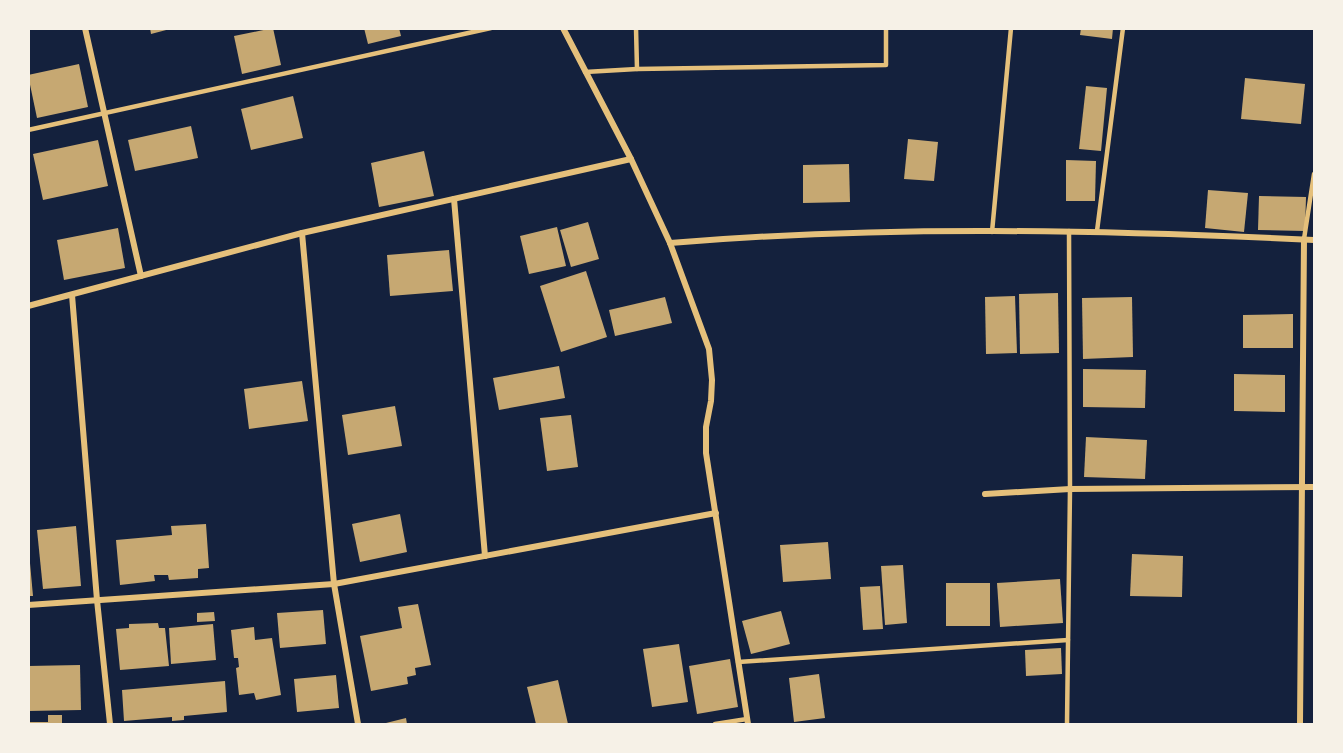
<svg xmlns="http://www.w3.org/2000/svg" width="1343" height="753" font-family="'Work Sans',sans-serif">
<rect width="100%" height="100%" fill="#14213d"/>
<!-- building -->
<g fill="#c6a872">
<polygon points="150,28 170,28 170,29 151,34"/>
<polygon points="273,28 281,65 242,74 234,36"/>
<polygon points="364,28 399,28 401,36 368,44"/>
<polygon points="1081,28 1113,28 1112,39 1080,35"/>
<polygon points="79,64 88,107 37,118 28,75"/>
<polygon points="1245,78 1305,84 1301,124 1241,119"/>
<polygon points="1086,86 1107,88 1101,151 1079,149"/>
<polygon points="293,96 303,138 251,150 241,109"/>
<polygon points="191,126 198,158 135,171 128,140"/>
<polygon points="908,139 938,142 934,181 904,179"/>
<polygon points="98,140 108,186 43,200 33,154"/>
<polygon points="424,151 434,196 379,207 371,163"/>
<polygon points="1066,160 1096,161 1095,201 1066,201"/>
<polygon points="849,164 850,202 803,203 803,165"/>
<polygon points="1208,190 1248,193 1244,232 1205,228"/>
<polygon points="1259,196 1306,197 1305,231 1258,230"/>
<polygon points="588,222 599,259 571,267 560,230"/>
<polygon points="557,227 566,266 529,274 520,236"/>
<polygon points="118,228 125,268 64,280 57,240"/>
<polygon points="449,250 453,291 390,296 387,255"/>
<polygon points="586,271 607,337 561,352 540,286"/>
<polygon points="1058,293 1059,353 1020,354 1019,294"/>
<polygon points="1015,296 1017,353 986,354 985,297"/>
<polygon points="665,297 672,323 615,336 609,310"/>
<polygon points="1132,297 1133,357 1083,359 1082,298"/>
<polygon points="1293,314 1293,348 1243,348 1243,315"/>
<polygon points="559,366 565,398 499,410 493,378"/>
<polygon points="1083,369 1146,370 1145,408 1083,407"/>
<polygon points="1234,374 1285,375 1285,412 1234,411"/>
<polygon points="302,381 308,421 249,429 244,389"/>
<polygon points="395,406 402,446 348,455 342,415"/>
<polygon points="571,415 578,467 547,471 540,418"/>
<polygon points="1086,437 1147,440 1145,479 1084,477"/>
<polygon points="400,514 407,552 360,562 352,524"/>
<polygon points="206,524 209,568 198,569 198,578 169,580 168,575 154,575 155,581 120,585 116,540 172,535 171,526"/>
<polygon points="76,526 81,586 43,589 37,530"/>
<polygon points="828,542 831,579 783,582 780,545"/>
<polygon points="1132,554 1183,556 1182,597 1130,596"/>
<polygon points="30,563 33,596 28,596 28,564"/>
<polygon points="903,565 907,623 885,625 881,566"/>
<polygon points="1060,579 1063,623 1000,627 997,583"/>
<rect x="946" y="583" width="44" height="43"/>
<polygon points="880,586 883,629 863,630 860,587"/>
<polygon points="418,604 431,665 415,668 416,675 407,677 408,684 371,691 360,636 402,628 398,607"/>
<polygon points="323,610 326,644 280,648 277,613"/>
<polygon points="781,611 790,644 751,654 742,621"/>
<polygon points="214,612 215,621 197,622 197,613"/>
<polygon points="158,623 159,628 165,628 169,666 120,670 116,629 129,628 129,624"/>
<polygon points="213,624 216,660 171,664 169,628"/>
<polygon points="254,627 255,640 272,638 281,695 256,700 254,693 239,695 236,668 239,667 238,658 234,658 231,630"/>
<polygon points="679,644 688,702 652,707 643,649"/>
<polygon points="1061,648 1062,674 1026,676 1025,650"/>
<polygon points="730,659 738,707 697,714 689,666"/>
<polygon points="80,665 81,710 28,711 28,666"/>
<polygon points="819,674 825,718 794,722 789,678"/>
<polygon points="336,675 339,708 297,712 294,679"/>
<polygon points="558,680 568,724 536,724 527,687"/>
<polygon points="225,681 227,712 184,716 184,720 172,721 172,717 124,721 122,690"/>
<polygon points="48,715 62,715 62,724 28,724 28,722 48,722"/>
<polygon points="406,718 407,724 382,724"/>
</g>
<g fill="none" stroke-linecap="round" stroke-linejoin="round">
<!-- service -->
<g stroke="#e5c07b" stroke-width="4.5">
<polyline points="636,28 637,69"/>
<polyline points="585,72 637,69 886,65 886,28"/>
<polyline points="28,130 491,28"/>
<polyline points="1097,231 1123,28"/>
<polyline points="992,232 1011,28"/>
<polyline points="1304,239 1314,174"/>
<polyline points="738,662 1068,640"/>
<polyline points="715,724 747,719"/>
<polyline points="1067,724 1070,489 1069,231"/>
</g>
<!-- minor -->
<g stroke="#e5c07b" stroke-width="6">
<polyline points="85,28 141,276"/>
<polyline points="563,28 631,159 670,243 709,349 712,380 711,401 706,427 706,453 748,724"/>
<polyline points="454,199 485,556"/>
<polyline points="302,233 334,584 358,724"/>
<path d="M670,243C884,225 1100,230 1314,240"/>
<polyline points="72,295 97,600 110,724"/>
<polyline points="28,306 302,233 631,159"/>
<polyline points="985,494 1070,489 1314,487"/>
<polyline points="28,605 334,584 716,513"/>
<polyline points="1300,724 1304,239"/>
</g>
</g>
<!-- border -->
<rect width="1343" height="753" fill="none" stroke="#f6f1e7" stroke-width="60"/>
</svg>
